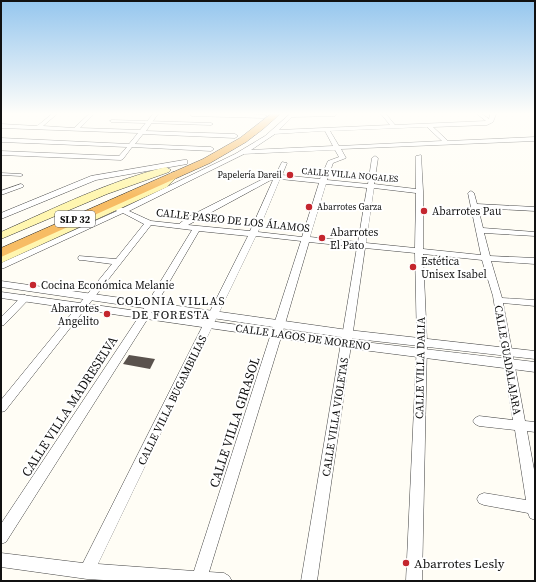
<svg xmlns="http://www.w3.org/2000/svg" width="536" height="582" font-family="'Source Serif 4',serif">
<rect width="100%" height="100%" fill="#fffdf5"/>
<!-- building -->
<polygon fill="#5a524d" points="129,355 155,359 150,369 123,364"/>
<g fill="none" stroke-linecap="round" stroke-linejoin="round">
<!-- pedestrian casing -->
<g stroke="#444" stroke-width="1">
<g id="pedestrian">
<polygon points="112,120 211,123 213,124 211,125 111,122 110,121"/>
<polygon points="1,173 21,174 23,175 21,176 1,175"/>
<polygon points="21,184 23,185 23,187 1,195 1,191"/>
</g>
</g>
<!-- minor casing -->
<g stroke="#444" stroke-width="1">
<g id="minor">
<polygon points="52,114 57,114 43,126 74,128 89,114 94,114 80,128 140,130 153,114 158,114 146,131 235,134 238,136 235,138 143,134 135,144 211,147 214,149 211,151 132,147 123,159 121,160 1,155 1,151 119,156 127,147 1,142 1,138 129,144 138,133 1,128 1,124 37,126"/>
<path d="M190,114C202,114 259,112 267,116L264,118L192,116Z"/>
<path d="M290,114H337L335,116L292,117L279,130L390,125L381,114H386L395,125L486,121L477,114H482L489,119L490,114H496L493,122L487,125L433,127L448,141L535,137V141L341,149L346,158L333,163L327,180L368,184L372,158L375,156L378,158L374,184L416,189V156L421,155L423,191V249L481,255L468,193L469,192L471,191L474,193L477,204L535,207V211L478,208L483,228L535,232V236L484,233L490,256L535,258V264L491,261L502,298L535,300V306L503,303L525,421L535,422V432L527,431L535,475V520L530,518L528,513L484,505L479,503L477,499L479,495L484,493L526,500L515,430L479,426L475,424L473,421L475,418L479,416L513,420L493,296L482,260L423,254L427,343L422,581H406L417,343L415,253L365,248L317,581H301L357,247L309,242L282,334L209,572L224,573L229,576L232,581H120L87,579L1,567V553L83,563L248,236L199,231L150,315L6,542L1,544V524L140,315L192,230L151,225L5,411L1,412V400L112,264L82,260H79L78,258L79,256L116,259L144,224L123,213L4,268L1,269V263L117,211L113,208L114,206L123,208L235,154L265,136ZM427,127L442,141L339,146L330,131ZM325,131L333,146L251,150L275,134ZM335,150L339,157L328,161L320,179L282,175L287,163L282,162L275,176L265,178L188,217L179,224L151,221L129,211L244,154ZM280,179L319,183L302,237L258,232ZM273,180L250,231L188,225L269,181ZM326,184L367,188L358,242L310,237ZM374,188L416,193L415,248L366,243ZM256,236L301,241L194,571L98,564Z"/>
<polygon points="25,295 30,298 28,300 4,325 1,326 1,317 22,296"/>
</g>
</g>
<!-- tertiary casing -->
<g stroke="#444" stroke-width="1">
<g id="tertiary">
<polygon points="184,160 187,160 187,164 96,180 1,219 1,213 91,176"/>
<polygon points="1,281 348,330 535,351 535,359 348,338 1,287"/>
<polygon points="1,292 347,340 535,362 535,372 347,348 1,298"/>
</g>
</g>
<!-- secondary casing -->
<g stroke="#333" stroke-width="1">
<g id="secondary">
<path d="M166,167L171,170L169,172L107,194L1,239V232C55,208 109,181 166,167Z"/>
<polygon points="174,172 179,175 167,187 1,263 1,255 161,183 171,173"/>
</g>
</g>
<!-- trunk casing -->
<g stroke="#222" stroke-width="1">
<polygon id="trunk" points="271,114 280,114 263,129 246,142 210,163 1,257 1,248 203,159 240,138"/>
</g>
<!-- pedestrian -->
<use href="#pedestrian" fill="#fff" fill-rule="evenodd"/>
<!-- minor -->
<use href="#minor" fill="#fff" fill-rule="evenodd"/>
<!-- tertiary -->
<use href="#tertiary" fill="#fff" fill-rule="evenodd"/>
<!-- secondary -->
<use href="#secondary" fill="#fff6b0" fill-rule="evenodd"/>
<!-- trunk -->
<use href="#trunk" fill="#f7bc64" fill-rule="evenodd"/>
</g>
<!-- sky -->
<linearGradient id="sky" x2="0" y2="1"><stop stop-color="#95c6ee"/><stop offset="0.58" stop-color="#fffefa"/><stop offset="1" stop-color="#fffefa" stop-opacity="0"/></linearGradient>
<rect width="536" height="196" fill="url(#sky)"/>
<!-- markers -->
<g fill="#c4262e" stroke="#fff" stroke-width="1.5">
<circle cx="290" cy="175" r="4"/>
<circle cx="309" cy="207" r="4"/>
<circle cx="424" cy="211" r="4"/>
<circle cx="322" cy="238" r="4"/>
<circle cx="413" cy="267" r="4"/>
<circle cx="33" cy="285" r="4"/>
<circle cx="107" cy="314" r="4"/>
<circle cx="406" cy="563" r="4"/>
</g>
<g text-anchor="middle" stroke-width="4" stroke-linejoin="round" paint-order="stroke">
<!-- far-poi labels -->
<g font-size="9" fill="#111" stroke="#fff" text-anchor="end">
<text x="282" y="178">Papelería Dareil</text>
<text x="317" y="210" text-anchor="start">Abarrotes Garza</text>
</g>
<!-- far-street labels -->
<g font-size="9" fill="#111" stroke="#fff">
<text transform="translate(350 175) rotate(5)" y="3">CALLE VILLA NOGALES</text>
</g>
<!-- shield labels -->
<rect fill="#fff" stroke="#585858" stroke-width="1" x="55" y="211" width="40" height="16" rx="3"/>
<g font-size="10" font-weight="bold" fill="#111">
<text x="75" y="223">SLP 32</text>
</g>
<!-- poi labels -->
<g font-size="11" fill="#111" stroke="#fff" text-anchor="start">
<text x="432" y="215">Abarrotes Pau</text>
<text x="330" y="236">Abarrotes<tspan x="330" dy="13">El Pato</tspan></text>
<text x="421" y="265">Estética<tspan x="421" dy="13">Unisex Isabel</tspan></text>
<text x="41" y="289">Cocina Económica Melanie</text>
<text x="99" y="312" text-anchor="end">Abarrotes<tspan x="99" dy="13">Angelito</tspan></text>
</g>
<!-- street labels -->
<g font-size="11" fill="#111" stroke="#fff">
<text transform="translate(233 220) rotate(6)" y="4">CALLE PASEO DE LOS ÁLAMOS</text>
<text transform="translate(303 337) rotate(8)" y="4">CALLE LAGOS DE MORENO</text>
<text transform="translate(508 360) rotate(80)" y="4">CALLE GUADALAJARA</text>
<text transform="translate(420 368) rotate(-89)" y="4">CALLE VILLA DALIA</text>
<text transform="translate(172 400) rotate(-64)" y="4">CALLE VILLA BUGAMBILIAS</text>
<text transform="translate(335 417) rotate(-81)" y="4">CALLE VILLA VIOLETAS</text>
</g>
<!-- neighbourhood labels -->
<g font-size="12" letter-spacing="1" fill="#111" stroke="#fff">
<text x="171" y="305">COLONIA VILLAS<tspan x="171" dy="14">DE FORESTA</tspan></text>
</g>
<!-- near-street labels -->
<g font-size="13" fill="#111" stroke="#fff">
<text transform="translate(69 406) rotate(-57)" y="5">CALLE VILLA MADRESELVA</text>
<text transform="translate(234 422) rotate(-72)" y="5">CALLE VILLA GIRASOL</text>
</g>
<!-- near-poi labels -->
<g font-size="13" fill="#111" stroke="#fff" text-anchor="start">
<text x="414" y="568">Abarrotes Lesly</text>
</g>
</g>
<!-- border -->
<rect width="536" height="582" fill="none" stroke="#111111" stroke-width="4"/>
</svg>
